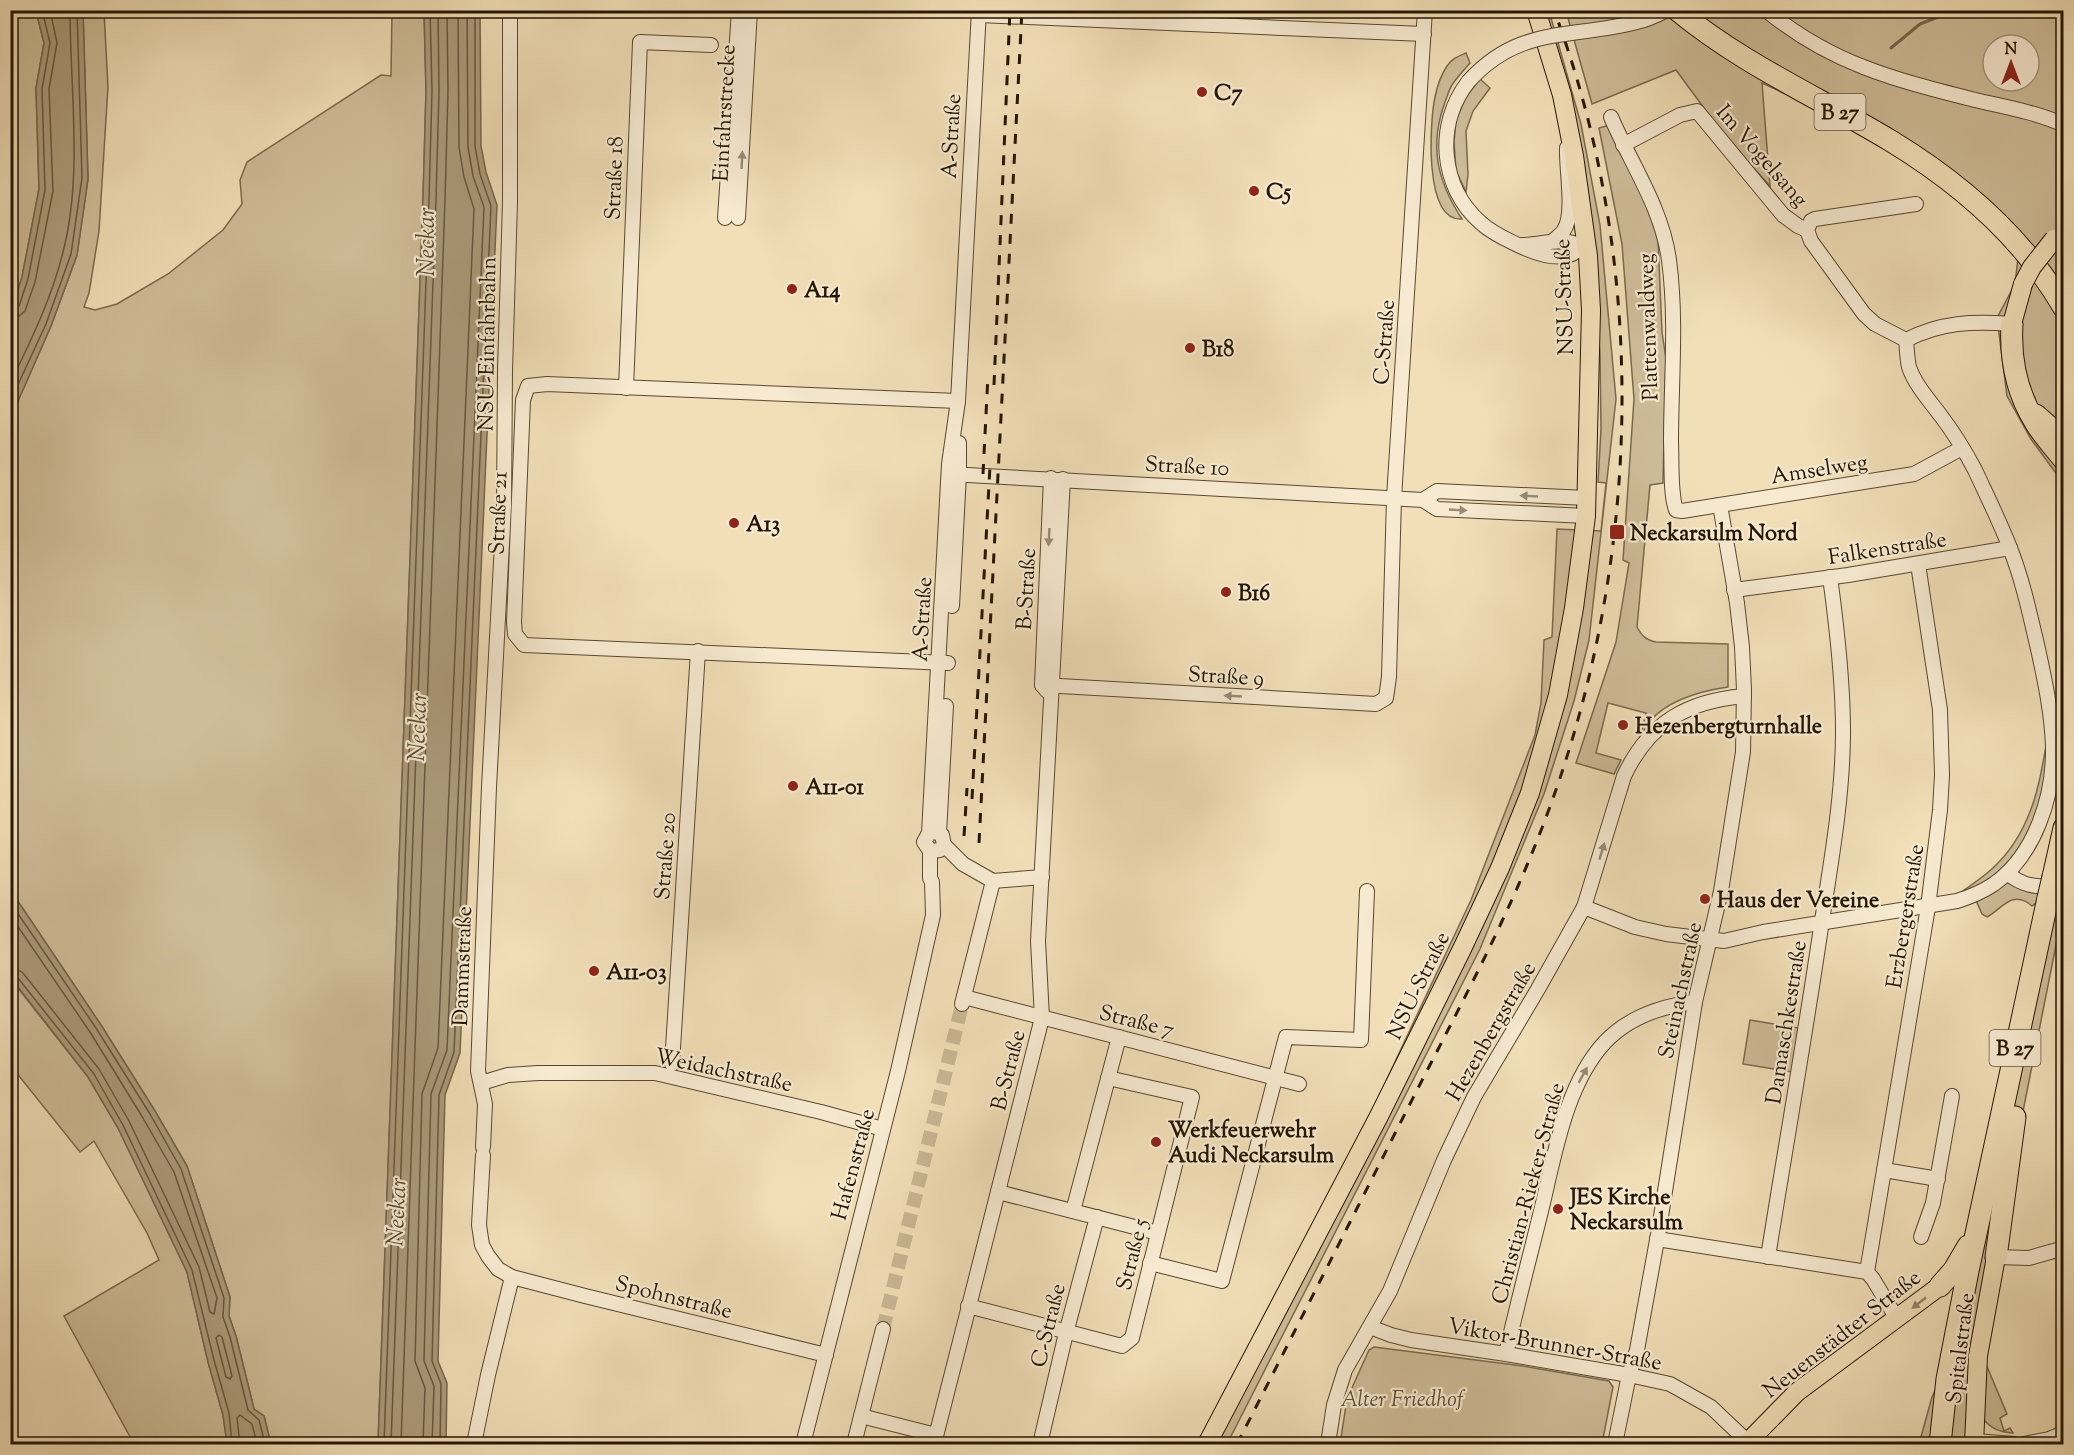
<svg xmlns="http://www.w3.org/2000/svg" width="2074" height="1455" font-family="'Sorts Mill Goudy',serif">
<rect width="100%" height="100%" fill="#f2dfb8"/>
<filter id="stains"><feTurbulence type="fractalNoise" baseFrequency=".00333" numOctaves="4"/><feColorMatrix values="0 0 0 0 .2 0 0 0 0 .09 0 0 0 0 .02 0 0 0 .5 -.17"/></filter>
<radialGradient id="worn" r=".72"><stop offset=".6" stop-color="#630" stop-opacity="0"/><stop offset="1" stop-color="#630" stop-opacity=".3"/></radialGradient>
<!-- green -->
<g fill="#cfbd99" stroke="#7a6a4e" stroke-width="1.5" fill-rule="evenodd">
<polygon points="10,11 36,11 44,43 36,88 39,189 22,277 11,312"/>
<polygon points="83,11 104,11 108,87 99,231 89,293 84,307 95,310 117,304 168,274 223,230 242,204 240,180 247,162 381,75 391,76 392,11 424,11 426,91 423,199 378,1444 271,1444 264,1416 254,1409 236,1336 229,1316 230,1297 187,1166 155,1111 101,1025 11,891 11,417 51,326 77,255 88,179"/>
<polygon points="1539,11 1549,11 1581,124 1600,225 1616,399 1589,640 1574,701 1544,794 1480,949 1227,1444 1206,1444 1286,1294 1471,900 1535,735 1541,703 1544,640 1552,637 1557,529 1601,531 1606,483 1598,482 1601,429 1600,354 1592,244"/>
<path d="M1566,11H2063V483L2031,439L2007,396L1997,318L2015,284L2018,258L2002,239L1921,169L1797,99L1762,83L1770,186L1726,138L1676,70L1592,104ZM1993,45H2029V81H1993Z"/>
<path d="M1466,53L1470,63C1464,70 1457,77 1452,85C1449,90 1447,97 1445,102C1429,146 1437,181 1462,219C1423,222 1430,120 1435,97C1437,87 1441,75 1447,66C1451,59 1459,56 1466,53Z"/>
<polygon points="1480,79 1490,88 1473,111 1466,131 1468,174 1466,192 1456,171 1454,142 1456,120 1466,97"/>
<path d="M1610,125L1651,210L1658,239L1662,332L1666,359L1663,483L1650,485L1637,627C1642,636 1646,640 1656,642L1728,644V687C1701,691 1669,699 1650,721C1646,726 1643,733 1640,738L1646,713L1608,703L1596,753L1621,760L1614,774L1576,763L1616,642L1629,563L1623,560L1634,399L1622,244L1599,128Z"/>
<path d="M2051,713L2046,801L2007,873L2041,886L2039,901L2032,906C2012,889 2002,909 1987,917L1982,914L1974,896L1945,904C1962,890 1982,880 1997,864C2037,824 2043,767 2051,713Z"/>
<polygon points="2063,803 2063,910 1994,1257 1969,1444 1919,1444 1932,1397 1943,1373"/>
<polygon points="10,978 88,1077 118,1128 187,1272 208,1362 223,1415 227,1444 134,1444 64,1316 159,1260 147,1233 94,1141 80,1152 11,1066"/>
<polygon points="1750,1020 1799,1028 1792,1072 1743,1064"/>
<polygon points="1374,1347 1523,1366 1609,1381 1613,1387 1602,1444 1340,1444 1347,1399 1369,1350"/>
<path d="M1983,1357L2007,1414L2000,1418L2004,1431L2010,1428L2013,1433C1999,1432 1992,1429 1983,1419Z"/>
</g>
<!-- water -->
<g fill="#ac9b7b" stroke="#76664b" stroke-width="1.5">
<polygon points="36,11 83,11 88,179 77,255 51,326 11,417 11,312 22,277 39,189 36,88 44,43"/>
<polygon points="424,11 480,11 481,146 486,172 497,205 460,1053 445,1095 438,1361 447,1383 446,1444 378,1444 423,199 426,91"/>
<polygon points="11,891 101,1025 155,1111 187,1166 230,1297 229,1316 236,1336 254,1409 264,1416 271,1444 227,1444 223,1415 208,1362 187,1272 118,1128 88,1077 11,978"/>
</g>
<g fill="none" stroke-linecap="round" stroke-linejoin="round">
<!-- shore -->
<g stroke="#685840" stroke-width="1.5">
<polyline points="10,310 15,310 19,306 28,279 45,190 42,89 50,43 42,10"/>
<polyline points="10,318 18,317 25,311 35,282 53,191 49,89 57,43 50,10"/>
<path d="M10,384C30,342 52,298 63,252C83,175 70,89 70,10"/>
<polyline points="10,402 46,324 71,254 82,178 77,10"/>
<polyline points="10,902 96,1028 150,1114 181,1169 224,1298 223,1317 230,1337 248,1410 259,1420 265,1444"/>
<polyline points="10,915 90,1032 143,1118 174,1172 217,1298 214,1314 210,1312 199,1267 129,1121 99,1069 23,973 17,969 10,968"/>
<polyline points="10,975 18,978 94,1074 123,1125 192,1270 214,1360 229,1413 232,1444"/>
<polygon points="219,1335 222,1337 232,1376 230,1379 226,1377 216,1338"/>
<polyline points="240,1444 237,1418 240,1415 252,1424 257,1444"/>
<polyline points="384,1444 429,199 432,91 430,10"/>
<polyline points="391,1444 436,199 439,91 438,10"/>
<polyline points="401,1444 445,200 448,91 447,10"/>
<polyline points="423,1444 425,1388 415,1361 422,1094 438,1048 474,209 464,177 459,147 458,10"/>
<polyline points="432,1444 434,1386 424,1361 431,1094 447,1050 484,207 473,176 468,147 467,10"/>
<polyline points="440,1444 441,1384 432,1361 439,1095 454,1052 491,206 480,174 475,146 475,10"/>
</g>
<!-- stream -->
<polyline stroke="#76664b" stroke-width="3" points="1891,48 1920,24 1956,10"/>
<!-- minor-tunnel -->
<polyline stroke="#c9b794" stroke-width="14" stroke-dasharray="14 7" stroke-linecap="butt" points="883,1329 962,1005"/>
<!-- minor casing -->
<g stroke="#584831" stroke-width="16">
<g id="minor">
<path d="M1766,10C1831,64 1896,80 1975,100C2005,107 2036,112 2064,125"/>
<polyline points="979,15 1424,34"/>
<path d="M1468,82C1435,125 1440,187 1481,223C1493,234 1506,239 1520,246C1535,253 1561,263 1577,251C1582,248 1583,241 1584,235"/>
<path d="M1611,117C1631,164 1662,208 1669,260C1677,320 1671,382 1671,442C1672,462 1670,493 1676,510L1682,511L1914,474L1962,448"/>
<polyline points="1623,145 1680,115 1697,111 1783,215 1798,226 1807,230"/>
<polyline points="725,218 739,10"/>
<polyline points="738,218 750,10"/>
<path d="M1554,240C1557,237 1562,234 1564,230C1575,214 1566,169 1567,148"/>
<path d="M1522,245C1545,245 1558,236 1582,246L1585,252"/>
<polyline points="1906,340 1875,324 1864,314 1811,241 1807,230 1811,221 1815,219 1916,204"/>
<path d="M1906,340C1941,322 1973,321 2012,324"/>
<polyline points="626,388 640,42 711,45"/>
<polyline points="949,474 1423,500 1437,509 1586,516"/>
<polyline points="1423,500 1437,491 1587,498"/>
<polyline points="1734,590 1848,575 2010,548"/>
<polyline points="952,606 959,474 959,443"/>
<polyline points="948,663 524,645 515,634 514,622 523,400 528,386 547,384 958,401"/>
<polyline points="1042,685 1376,704 1386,698 1389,677 1394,498 1425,10"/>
<polyline points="1047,691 1042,685 1051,478"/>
<polyline points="938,832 939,833 946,706"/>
<polyline points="929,833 938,832 942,835 944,845 940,850 930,851 924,842 929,833 949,464 958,401 979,10"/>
<polyline points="944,845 963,864 993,881 1042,877"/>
<path d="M2007,873C2026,889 2040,886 2064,887"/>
<path d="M1584,907L1635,927L1666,934L1724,941L1763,932L1957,901C1970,897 1982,892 1994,884C2035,855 2054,796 2053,747C2052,714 2045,681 2038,649C2030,615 2023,581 2010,548C2000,522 1987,496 1975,470C1965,451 1954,433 1941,416C1930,401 1915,385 1909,367C1907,358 1907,349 1906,340"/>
<polyline points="964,997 1299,1084"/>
<polyline points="962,1004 993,881"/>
<polyline points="672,1064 698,651"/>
<polyline points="481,1083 508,1075 538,1073 655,1073 821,1112 883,1129"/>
<polyline points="483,1147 485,1104 478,1071 489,787 504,506 505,371 510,202 510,10"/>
<polyline points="483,1155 479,1225 482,1245 488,1256 498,1269 512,1277 585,1296 826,1355"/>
<polyline points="1884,1170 1938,1179"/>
<polyline points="998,1192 1158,1233"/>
<polyline points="1073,1211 1119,1037"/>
<polyline points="1921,1237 1933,1203 1952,1096"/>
<polyline points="1657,1239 1867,1272 1873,1279 1897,1319"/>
<path d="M1768,1257C1785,1150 1804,1042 1820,934C1830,867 1843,799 1843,731C1843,679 1837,628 1830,577"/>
<polyline points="1996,1257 2029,1258 2064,1248"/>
<polyline points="1150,1263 1222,1281 1286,1037 1361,1040 1367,891"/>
<polyline points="1867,1272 1928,907 1940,810 1942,775 1940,710 1918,564"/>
<polyline points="968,1306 1122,1346 1132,1338 1192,1097 1108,1078"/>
<polyline points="1370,1327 1391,1335 1411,1340 1506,1354 1629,1375 1670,1384 1711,1407 1750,1444"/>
<path d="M1506,1354C1517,1305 1530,1256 1542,1207C1555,1153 1566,1084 1605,1042C1629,1017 1662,1006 1695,1002"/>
<polyline points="861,1416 936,1435"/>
<polyline points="1975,1441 2014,1444"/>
<polyline points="474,1444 488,1375 512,1277"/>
<polyline points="803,1444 898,1071 933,915 932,882 930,878 930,851"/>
<polyline points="854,1444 883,1329"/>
<polyline points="934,1444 1042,1018 1038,941 1063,479"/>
<polyline points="1040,1444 1066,1333 1097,1217"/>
<path d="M1328,1444L1334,1405L1345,1370L1390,1291L1444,1160L1474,1097L1538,989L1584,907L1624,776C1649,723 1687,701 1744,696"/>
<polyline points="1615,1444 1629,1375 1637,1350 1659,1229 1695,1002 1721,891 1743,752 1744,690 1742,647 1737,603 1720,505"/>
<polyline points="2024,1444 2049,1439 2064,1433"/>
</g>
</g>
<!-- major casing -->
<g stroke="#241604" stroke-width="20">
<g id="major">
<polyline points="2012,324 2023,284"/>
<polyline points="1207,1444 1379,1116 1462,949 1500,868 1530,793 1558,695 1574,608 1586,516 1591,310 1588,256 1574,156 1562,95 1536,10"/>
<polyline points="1746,1444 1797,1392 1940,1286"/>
<polyline points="1974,1444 1978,1356 1996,1257"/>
</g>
</g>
<!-- highway casing -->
<g stroke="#241604" stroke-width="23">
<g id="highway">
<path d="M1677,10C1742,64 1820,98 1891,141C1960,183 2023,237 2064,308"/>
<path d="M2012,324C2010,358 2017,393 2035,422C2043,436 2054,447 2064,460"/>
<polyline points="2036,415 2053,430 2064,431"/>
<polyline points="2053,877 2064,828"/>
<polyline points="1996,1257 2015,1117"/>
<polyline points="1940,1286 1954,1270 1968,1246"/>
<polyline points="1940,1444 1947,1379 1968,1271 2048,898"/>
</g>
</g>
<!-- minor -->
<use href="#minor" stroke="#f7ead1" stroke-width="14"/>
<!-- major -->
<use href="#major" stroke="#f2dfb8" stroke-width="18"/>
<!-- highway -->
<use href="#highway" stroke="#f2dfb8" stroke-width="21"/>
<!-- rail -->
<g stroke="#241604" stroke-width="3" stroke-dasharray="10 10" stroke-linecap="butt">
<polyline points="994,385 1010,10"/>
<polyline points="983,474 988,375"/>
<polyline points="972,799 990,466"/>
<polyline points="964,836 967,788"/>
<polyline points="979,843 1022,10"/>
<path d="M1237,1444C1296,1329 1355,1212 1414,1096C1460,1006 1509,916 1545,820C1642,564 1650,268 1554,10"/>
</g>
<!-- minor-bridge casing -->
<g stroke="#584831" stroke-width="16" stroke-linecap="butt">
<path id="minor-bridge" d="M1468,82C1519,25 1571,39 1637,22C1647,20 1657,15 1667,10"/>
</g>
<!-- major-bridge casing -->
<g stroke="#241604" stroke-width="20" stroke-linecap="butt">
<polyline id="major-bridge" points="2023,284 2032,267 2054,239"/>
</g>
<!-- highway-bridge casing -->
<g stroke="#241604" stroke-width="23" stroke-linecap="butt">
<polyline id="highway-bridge" points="2048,898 2053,877"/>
</g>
<!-- minor-bridge -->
<use href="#minor-bridge" stroke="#f7ead1" stroke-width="14"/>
<!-- major-bridge -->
<use href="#major-bridge" stroke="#f2dfb8" stroke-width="18"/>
<!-- highway-bridge -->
<use href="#highway-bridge" stroke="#f2dfb8" stroke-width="21"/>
</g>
<!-- one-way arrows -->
<defs><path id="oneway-solid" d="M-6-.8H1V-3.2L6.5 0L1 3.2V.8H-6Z" transform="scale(1.5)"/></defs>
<g fill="#988b75">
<use href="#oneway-solid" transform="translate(742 160) rotate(-87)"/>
<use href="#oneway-solid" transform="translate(1529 496) rotate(-177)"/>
<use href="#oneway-solid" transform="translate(1458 510) rotate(3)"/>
<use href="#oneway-solid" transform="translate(1049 537) rotate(93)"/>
<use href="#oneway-solid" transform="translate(1233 696) rotate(-177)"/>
<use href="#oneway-solid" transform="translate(1602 851) rotate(-73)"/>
<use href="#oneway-solid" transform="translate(1583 1075) rotate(-61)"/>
</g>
<use fill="#958567" href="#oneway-solid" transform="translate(1919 1303) rotate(142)"/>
<!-- markers -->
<g fill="#8f2418" stroke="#f7ead1" stroke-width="2">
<circle cx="1202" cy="92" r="6"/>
<circle cx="1254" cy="191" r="6"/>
<circle cx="792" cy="289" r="6"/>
<circle cx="1190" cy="348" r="6"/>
<circle cx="734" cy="523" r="6"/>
<rect x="1609" y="524" width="16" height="16" rx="3"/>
<circle cx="1226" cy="592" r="6"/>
<circle cx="1623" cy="725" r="6"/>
<circle cx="793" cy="786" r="6"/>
<circle cx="1705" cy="899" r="6"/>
<circle cx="594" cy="971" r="6"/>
<circle cx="1156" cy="1142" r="6"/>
<circle cx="1558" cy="1209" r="6"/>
</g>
<g text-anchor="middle" stroke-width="4.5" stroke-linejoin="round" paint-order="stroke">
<!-- shield labels -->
<g fill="#f7ead1" stroke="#635642" stroke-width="1.5">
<rect x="1814.5" y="94" width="51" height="36" rx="4.5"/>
<rect x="1989.5" y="1030" width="51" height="36" rx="4.5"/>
</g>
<g font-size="21" font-weight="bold" fill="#241604">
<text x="1840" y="119">B 27</text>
<text x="2015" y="1055">B 27</text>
</g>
<!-- poi labels -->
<g font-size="22" font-weight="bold" fill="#241604" stroke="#f7ead1" text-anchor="start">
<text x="1214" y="100">C7</text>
<text x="1266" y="199">C5</text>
<text x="804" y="297">A14</text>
<text x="1202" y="356">B18</text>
<text x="746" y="531">A13</text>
<text x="1630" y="540">Neckarsulm Nord</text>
<text x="1238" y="600">B16</text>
<text x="1635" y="733">Hezenbergturnhalle</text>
<text x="805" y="794">A11-01</text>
<text x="1717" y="907">Haus der Vereine</text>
<text x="606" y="979">A11-03</text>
<text x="1168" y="1137">Werkfeuerwehr<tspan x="1168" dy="25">Audi Neckarsulm</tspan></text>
<text x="1570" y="1204">JES Kirche<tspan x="1570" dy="25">Neckarsulm</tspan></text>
</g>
<!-- street labels -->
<g font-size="22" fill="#241604" stroke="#f7ead1">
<text transform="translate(723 113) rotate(-87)" y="8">Einfahrstrecke</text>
<text transform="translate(950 136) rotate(-87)" y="8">A-Straße</text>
<text transform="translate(1763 155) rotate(49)" y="8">Im Vogelsang</text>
<text transform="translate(613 178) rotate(-88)" y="8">Straße 18</text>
<text transform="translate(1563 297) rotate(-92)" y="8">NSU-Straße</text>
<text transform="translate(1647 327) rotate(-92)" y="8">Plattenwaldweg</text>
<text transform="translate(1383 342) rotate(-86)" y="8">C-Straße</text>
<text transform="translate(486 344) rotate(-89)" y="8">NSU-Einfahrbahn</text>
<text transform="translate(1187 465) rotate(3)" y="8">Straße 10</text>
<text transform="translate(1819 468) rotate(-9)" y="8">Amselweg</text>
<text transform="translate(497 513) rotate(-88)" y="8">Straße 21</text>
<text transform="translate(1887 547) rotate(-9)" y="8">Falkenstraße</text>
<text transform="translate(1025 589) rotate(-87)" y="8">B-Straße</text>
<text transform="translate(921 619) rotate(-87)" y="8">A-Straße</text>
<text transform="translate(1226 675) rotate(3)" y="8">Straße 9</text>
<text transform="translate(664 856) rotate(-86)" y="8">Straße 20</text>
<text transform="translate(1904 916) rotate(-81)" y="8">Erzbergerstraße</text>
<text transform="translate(461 966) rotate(-88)" y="8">Dammstraße</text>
<text transform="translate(1417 985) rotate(-64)" y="8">NSU-Straße</text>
<text transform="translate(1679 990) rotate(-78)" y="8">Steinachstraße</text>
<text transform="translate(1137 1020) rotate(14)" y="8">Straße 7</text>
<text transform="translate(1785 1022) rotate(-81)" y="8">Damaschkestraße</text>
<text transform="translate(1490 1031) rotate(-60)" y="8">Hezenbergstraße</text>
<text transform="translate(724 1069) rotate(12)" y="8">Weidachstraße</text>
<text transform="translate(1007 1070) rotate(-76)" y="8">B-Straße</text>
<text transform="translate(852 1164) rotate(-75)" y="8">Hafenstraße</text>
<text transform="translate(1527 1193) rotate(-75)" y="8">Christian-Rieker-Straße</text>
<text transform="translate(1131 1254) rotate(-76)" y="8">Straße 5</text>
<text transform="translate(674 1296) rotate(14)" y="8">Spohnstraße</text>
<text transform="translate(1047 1325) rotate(-76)" y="8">C-Straße</text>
<text transform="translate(1841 1333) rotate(-38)" y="8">Neuenstädter Straße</text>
<text transform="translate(1555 1343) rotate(10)" y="8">Viktor-Brunner-Straße</text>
<text transform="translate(1959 1348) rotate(-83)" y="8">Spitalstraße</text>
</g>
<!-- park labels -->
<g font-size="22" font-style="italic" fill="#605038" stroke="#f7ead1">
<text x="1402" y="1406">Alter Friedhof</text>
</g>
<!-- water labels -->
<g font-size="24" font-style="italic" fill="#5a4b34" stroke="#f7ead1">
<text transform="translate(426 242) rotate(-90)" y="8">Neckar</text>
<text transform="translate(417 727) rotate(-88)" y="8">Neckar</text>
<text transform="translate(396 1212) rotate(-87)" y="8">Neckar</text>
</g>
</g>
<!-- margin -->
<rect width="2074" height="1455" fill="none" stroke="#f2dfb8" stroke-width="36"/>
<rect x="12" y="12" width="2050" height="1431" fill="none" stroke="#241604" stroke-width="3"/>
<rect x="18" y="18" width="2038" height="1419" fill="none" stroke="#241604" stroke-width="1.5"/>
<!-- north arrow -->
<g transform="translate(2011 63)"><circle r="28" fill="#f7ead1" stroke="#a3957f" stroke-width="1.5"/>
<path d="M0-4.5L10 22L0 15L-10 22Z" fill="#8f2418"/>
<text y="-9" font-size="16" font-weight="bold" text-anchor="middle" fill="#241604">N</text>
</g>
<rect width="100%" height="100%" filter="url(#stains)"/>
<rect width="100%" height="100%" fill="url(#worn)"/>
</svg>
